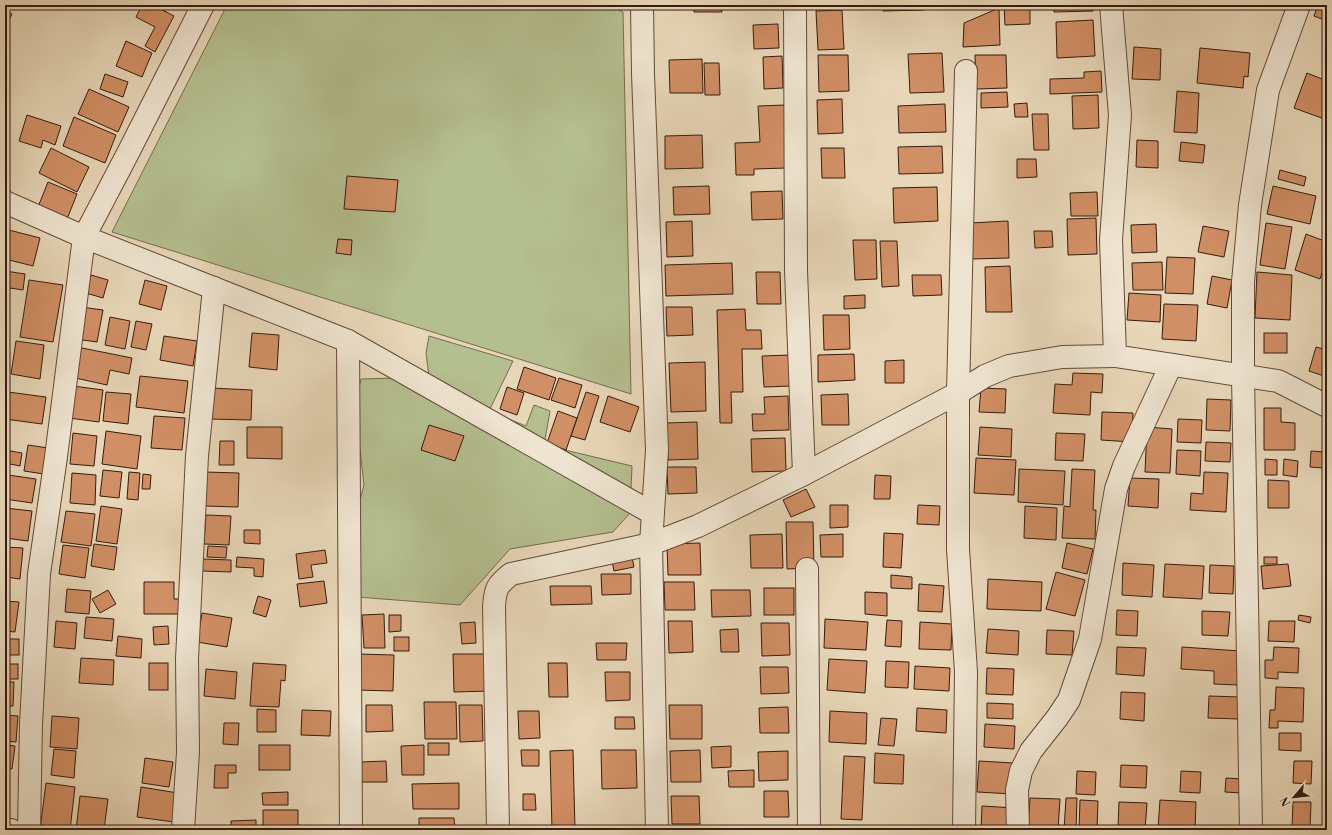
<svg xmlns="http://www.w3.org/2000/svg" width="1332" height="835" font-family="'Libre Bodoni',serif">
<rect width="100%" height="100%" fill="#e7d6b7"/>
<filter id="stains"><feTurbulence type="fractalNoise" baseFrequency=".005" numOctaves="4"/><feColorMatrix values="0 0 0 0 .2 0 0 0 0 .09 0 0 0 0 .02 0 0 0 .5 -.17"/></filter>
<radialGradient id="worn" r=".72"><stop offset=".6" stop-color="#630" stop-opacity="0"/><stop offset="1" stop-color="#630" stop-opacity=".3"/></radialGradient>
<!-- green -->
<g fill="#b4be8f" stroke="#766c4f">
<polygon points="227,5 609,5 623,12 631,394 112,232"/>
<polygon points="429,336 513,361 489,411 526,426 534,405 550,411 544,445 632,466 630,513 613,532 510,549 460,605 357,597 350,537 364,485 355,406 361,379 429,377 426,353"/>
</g>
<!-- building -->
<g fill="#d18f65" stroke="#371b0f">
<polygon points="142,5 153,5 174,16 155,52 145,46 155,27 136,17"/>
<polygon points="168,5 179,5 177,10"/>
<polygon points="694,5 721,5 722,12 694,12"/>
<polygon points="858,5 876,5 876,8 858,9"/>
<polygon points="883,5 924,5 924,10 883,11"/>
<polygon points="1004,5 1030,5 1030,24 1005,25"/>
<polygon points="1054,5 1093,5 1093,11 1054,12"/>
<polygon points="1318,5 1327,5 1327,21 1314,16"/>
<polygon points="999,8 1000,45 963,47 964,23"/>
<polygon points="842,10 844,49 818,50 816,11"/>
<polygon points="5,11 12,14 6,26 5,25"/>
<polygon points="1093,20 1095,56 1057,58 1056,22"/>
<polygon points="778,24 779,48 754,49 753,25"/>
<polygon points="126,41 152,53 142,77 116,66"/>
<polygon points="1134,47 1161,49 1160,80 1132,79"/>
<polygon points="1200,48 1250,53 1248,77 1244,76 1243,88 1197,83"/>
<polygon points="942,53 944,92 910,93 908,54"/>
<polygon points="818,55 848,55 849,91 819,92"/>
<polygon points="975,55 1006,55 1007,88 976,89"/>
<polygon points="782,56 783,88 764,89 763,57"/>
<polygon points="702,59 703,93 670,93 669,60"/>
<polygon points="704,63 719,63 720,95 705,95"/>
<polygon points="1101,71 1102,92 1050,94 1050,79 1084,78 1084,72"/>
<polygon points="1307,73 1327,81 1327,120 1294,108"/>
<polygon points="105,74 128,82 123,97 100,89"/>
<polygon points="89,89 129,107 118,132 78,114"/>
<polygon points="1177,91 1199,93 1197,133 1174,132"/>
<polygon points="1007,92 1008,107 981,108 981,93"/>
<polygon points="1098,95 1099,128 1073,129 1072,96"/>
<polygon points="842,99 843,133 818,134 817,100"/>
<polygon points="1027,103 1028,117 1015,117 1014,104"/>
<polygon points="945,104 946,132 899,133 898,106"/>
<polygon points="786,105 787,168 754,169 754,175 736,175 735,143 760,142 758,106"/>
<polygon points="1032,114 1048,114 1049,150 1034,150"/>
<polygon points="27,115 61,126 55,145 43,140 41,148 19,141"/>
<polygon points="74,117 116,135 105,163 63,146"/>
<polygon points="702,135 703,168 665,169 665,136"/>
<polygon points="1137,140 1158,141 1158,168 1136,167"/>
<polygon points="1181,142 1205,145 1203,163 1179,161"/>
<polygon points="942,146 943,173 899,174 898,147"/>
<polygon points="51,148 89,167 77,192 39,173"/>
<polygon points="821,148 844,148 845,178 822,178"/>
<polygon points="1017,159 1036,159 1037,177 1017,178"/>
<polygon points="1280,170 1306,177 1304,186 1278,179"/>
<polygon points="347,176 398,180 395,212 344,209"/>
<polygon points="48,182 77,194 67,219 38,207"/>
<polygon points="709,186 710,214 674,215 673,187"/>
<polygon points="1273,186 1316,196 1310,224 1267,214"/>
<polygon points="937,187 938,221 894,223 893,188"/>
<polygon points="782,191 783,219 752,220 751,192"/>
<polygon points="1097,192 1098,216 1071,216 1070,193"/>
<polygon points="1096,218 1097,254 1068,255 1067,219"/>
<polygon points="692,221 693,256 667,257 666,222"/>
<polygon points="1008,221 1009,258 971,259 970,223"/>
<polygon points="1266,223 1292,227 1285,269 1260,265"/>
<polygon points="1156,224 1157,252 1132,253 1131,225"/>
<polygon points="1203,226 1229,231 1224,257 1198,252"/>
<polygon points="5,229 40,238 33,266 5,259"/>
<polygon points="1034,231 1052,231 1053,247 1035,248"/>
<polygon points="1306,234 1327,242 1327,257 1320,279 1295,270"/>
<polygon points="338,239 352,240 351,255 336,253"/>
<polygon points="853,240 876,240 877,279 855,280"/>
<polygon points="880,241 897,241 899,286 882,287"/>
<polygon points="1167,257 1195,258 1193,294 1165,293"/>
<polygon points="1162,262 1163,290 1133,290 1132,263"/>
<polygon points="732,263 733,294 666,296 665,265"/>
<polygon points="1010,266 1012,312 986,312 985,267"/>
<polygon points="5,271 25,274 23,290 10,288 6,311 5,310"/>
<polygon points="756,272 780,272 781,304 757,304"/>
<polygon points="1257,272 1292,275 1290,320 1255,318"/>
<polygon points="91,275 108,280 103,298 86,293"/>
<polygon points="912,275 941,275 942,295 913,296"/>
<polygon points="1212,276 1232,280 1227,308 1207,304"/>
<polygon points="29,280 63,285 53,342 20,337"/>
<polygon points="145,280 167,286 161,310 139,304"/>
<polygon points="1129,293 1161,295 1160,322 1127,320"/>
<polygon points="865,295 865,308 844,309 844,296"/>
<polygon points="1164,304 1198,305 1196,341 1162,339"/>
<polygon points="81,307 103,310 97,342 76,339"/>
<polygon points="666,307 692,307 693,335 667,336"/>
<polygon points="745,309 746,330 761,330 762,349 742,349 743,392 731,392 732,423 720,423 717,310"/>
<polygon points="823,315 849,315 850,349 824,350"/>
<polygon points="110,317 130,321 125,349 105,345"/>
<polygon points="136,321 152,324 146,350 131,347"/>
<polygon points="252,333 279,335 277,370 249,367"/>
<rect x="1264" y="333" width="23" height="20"/>
<polygon points="164,336 197,341 193,366 160,360"/>
<polygon points="16,341 44,345 40,379 11,374"/>
<polygon points="77,347 132,358 129,374 110,370 107,385 71,377"/>
<polygon points="1316,347 1327,350 1327,377 1309,371"/>
<polygon points="854,354 855,380 818,382 818,355"/>
<polygon points="790,355 791,386 764,387 762,356"/>
<polygon points="904,360 904,383 885,383 885,361"/>
<polygon points="705,362 706,411 671,412 669,363"/>
<polygon points="524,367 556,378 549,400 517,389"/>
<polygon points="1073,373 1103,374 1102,393 1091,392 1090,415 1053,413 1055,384 1072,385"/>
<polygon points="140,376 188,381 184,413 136,407"/>
<polygon points="559,378 582,385 575,408 551,400"/>
<polygon points="73,386 103,390 99,422 69,418"/>
<polygon points="507,387 524,393 517,415 500,409"/>
<polygon points="211,388 252,390 251,420 210,419"/>
<polygon points="981,388 1006,389 1005,413 979,412"/>
<polygon points="8,392 46,397 42,424 5,419"/>
<polygon points="106,392 131,394 128,424 103,421"/>
<polygon points="586,392 599,396 585,440 571,436"/>
<polygon points="848,394 849,425 822,425 821,395"/>
<polygon points="608,396 639,407 630,432 600,422"/>
<polygon points="788,396 789,430 753,431 752,414 765,414 764,397"/>
<polygon points="1207,399 1231,400 1230,431 1206,430"/>
<polygon points="1264,408 1281,408 1281,422 1295,423 1295,450 1264,450"/>
<polygon points="558,411 577,418 566,450 547,443"/>
<polygon points="1102,412 1133,413 1132,442 1101,440"/>
<polygon points="154,416 185,418 182,450 151,448"/>
<polygon points="1178,419 1202,420 1201,443 1177,442"/>
<polygon points="697,422 698,459 668,460 666,423"/>
<polygon points="429,425 464,436 455,461 421,450"/>
<polygon points="247,427 282,427 282,459 247,458"/>
<polygon points="980,427 1012,429 1011,457 978,455"/>
<polygon points="1147,427 1172,429 1170,473 1145,472"/>
<polygon points="106,431 141,436 137,469 102,464"/>
<polygon points="73,433 97,436 94,466 70,464"/>
<polygon points="1056,433 1085,434 1083,461 1055,460"/>
<polygon points="785,438 786,471 752,472 751,439"/>
<polygon points="220,441 234,441 234,465 219,465"/>
<polygon points="1206,442 1231,443 1230,462 1205,461"/>
<polygon points="28,445 48,448 44,474 24,471"/>
<polygon points="5,450 22,453 20,466 5,463"/>
<polygon points="1177,450 1201,451 1200,476 1176,474"/>
<polygon points="1311,451 1325,452 1324,468 1310,467"/>
<polygon points="976,458 1016,460 1014,495 974,493"/>
<polygon points="1265,459 1277,460 1277,475 1265,475"/>
<polygon points="1284,459 1298,461 1297,477 1283,475"/>
<polygon points="667,467 696,467 697,493 668,494"/>
<polygon points="1019,469 1065,471 1063,505 1018,502"/>
<polygon points="1072,469 1095,470 1093,510 1096,510 1095,539 1062,538 1064,506 1070,507"/>
<polygon points="103,470 122,472 119,498 100,496"/>
<polygon points="129,472 140,473 138,500 127,499"/>
<polygon points="205,472 239,473 238,507 205,506"/>
<polygon points="1204,472 1228,473 1226,512 1190,510 1191,493 1203,494"/>
<polygon points="72,473 96,475 95,505 70,503"/>
<polygon points="143,474 151,475 150,489 142,489"/>
<polygon points="8,475 36,479 32,503 5,499"/>
<polygon points="875,475 891,476 890,499 874,499"/>
<polygon points="1130,478 1159,479 1158,508 1128,506"/>
<polygon points="1268,480 1289,481 1289,508 1268,508"/>
<polygon points="806,489 815,507 791,517 783,500"/>
<polygon points="830,505 848,505 848,527 830,528"/>
<polygon points="918,505 940,506 939,525 917,524"/>
<polygon points="101,506 122,509 117,544 96,541"/>
<polygon points="1025,506 1057,508 1056,540 1024,538"/>
<polygon points="5,508 32,511 28,541 5,538"/>
<polygon points="66,511 95,514 91,546 61,542"/>
<polygon points="206,515 231,516 229,545 204,544"/>
<polygon points="786,522 813,522 814,568 787,569"/>
<polygon points="244,530 260,530 260,544 244,543"/>
<polygon points="884,533 903,534 901,568 883,567"/>
<polygon points="782,534 783,568 751,568 750,535"/>
<polygon points="843,534 843,557 821,557 820,535"/>
<polygon points="700,543 701,575 668,575 667,544"/>
<polygon points="1067,543 1093,549 1087,574 1062,568"/>
<polygon points="94,544 117,547 114,570 91,566"/>
<polygon points="63,545 89,548 85,578 59,574"/>
<polygon points="208,546 227,547 226,558 207,557"/>
<polygon points="5,547 23,548 20,579 5,577"/>
<polygon points="325,550 327,563 311,565 313,577 299,579 296,554"/>
<polygon points="237,557 264,559 263,577 254,576 254,568 236,567"/>
<polygon points="632,557 634,567 614,571 612,561"/>
<rect x="1264" y="557" width="13" height="7"/>
<polygon points="203,559 231,560 231,572 202,571"/>
<polygon points="1123,563 1154,565 1152,597 1122,595"/>
<polygon points="1165,564 1204,566 1202,599 1163,597"/>
<polygon points="1288,564 1291,586 1263,589 1261,566"/>
<polygon points="1210,565 1234,566 1233,594 1209,593"/>
<polygon points="1056,572 1085,580 1075,616 1046,609"/>
<polygon points="601,574 631,574 631,594 602,595"/>
<polygon points="891,575 912,577 912,589 891,588"/>
<polygon points="988,579 1042,582 1041,611 987,609"/>
<polygon points="324,581 327,603 300,607 297,584"/>
<polygon points="144,582 174,582 174,599 181,599 182,614 144,614"/>
<polygon points="664,582 694,582 695,610 665,610"/>
<polygon points="919,584 944,586 942,612 918,611"/>
<polygon points="550,586 591,586 592,604 551,605"/>
<rect x="764" y="588" width="30" height="27"/>
<polygon points="67,589 91,591 89,614 65,612"/>
<polygon points="108,590 116,604 100,613 92,599"/>
<polygon points="711,590 750,590 751,616 712,617"/>
<polygon points="865,592 887,593 887,616 865,614"/>
<polygon points="258,596 271,600 266,617 253,613"/>
<polygon points="5,601 19,602 15,632 5,631"/>
<polygon points="1117,610 1138,611 1137,636 1116,635"/>
<polygon points="1202,611 1230,612 1228,636 1202,635"/>
<polygon points="202,613 232,618 227,647 197,642"/>
<polygon points="384,614 385,648 364,648 362,615"/>
<polygon points="389,615 401,615 401,631 389,632"/>
<polygon points="1299,615 1311,617 1310,623 1298,620"/>
<polygon points="86,617 114,619 112,641 84,638"/>
<polygon points="825,619 868,622 866,650 824,648"/>
<polygon points="887,620 902,621 901,647 885,646"/>
<polygon points="56,621 77,623 75,649 54,647"/>
<polygon points="668,621 692,621 693,652 669,653"/>
<polygon points="1269,621 1295,621 1294,642 1268,641"/>
<polygon points="475,622 476,643 462,644 460,623"/>
<polygon points="920,622 952,624 951,650 919,649"/>
<polygon points="761,623 789,623 790,655 762,656"/>
<polygon points="168,626 169,644 154,645 153,627"/>
<polygon points="738,629 739,652 721,652 720,630"/>
<polygon points="988,629 1019,631 1018,655 986,653"/>
<polygon points="1047,630 1074,631 1072,655 1046,654"/>
<polygon points="118,636 142,639 141,658 116,656"/>
<rect x="394" y="637" width="15" height="14"/>
<rect x="5" y="639" width="14" height="16"/>
<polygon points="596,643 627,643 626,660 597,660"/>
<polygon points="1117,647 1146,648 1144,676 1116,674"/>
<polygon points="1182,647 1240,651 1238,685 1214,684 1214,671 1181,669"/>
<polygon points="1274,647 1299,648 1298,673 1278,672 1278,679 1265,678 1265,660 1273,660"/>
<polygon points="358,654 394,655 393,691 357,690"/>
<polygon points="453,654 488,654 489,691 454,692"/>
<polygon points="81,658 114,660 113,685 79,683"/>
<polygon points="829,659 867,661 865,693 827,690"/>
<polygon points="886,661 909,662 908,688 885,687"/>
<rect x="149" y="663" width="19" height="27"/>
<polygon points="253,663 286,665 285,681 281,680 279,707 250,706"/>
<polygon points="548,663 567,663 568,697 549,697"/>
<rect x="5" y="664" width="13" height="15"/>
<polygon points="915,666 950,668 949,691 914,689"/>
<polygon points="760,667 788,667 789,693 761,694"/>
<polygon points="987,668 1014,669 1013,695 986,694"/>
<polygon points="206,669 237,672 235,699 204,696"/>
<polygon points="605,672 630,672 630,700 606,701"/>
<polygon points="5,682 14,682 13,706 5,706"/>
<polygon points="1276,687 1304,688 1303,722 1278,721 1278,728 1269,728 1270,710 1275,710"/>
<polygon points="1121,692 1145,693 1144,721 1120,719"/>
<polygon points="1209,696 1240,697 1239,719 1208,718"/>
<polygon points="424,702 456,702 457,739 425,739"/>
<polygon points="987,703 1013,704 1013,719 987,718"/>
<polygon points="366,705 392,705 393,731 366,732"/>
<polygon points="459,705 482,705 483,741 460,742"/>
<polygon points="669,705 702,705 702,739 670,739"/>
<polygon points="788,707 789,733 760,733 759,708"/>
<polygon points="917,708 947,710 946,733 916,731"/>
<polygon points="257,709 276,710 276,732 257,732"/>
<polygon points="302,710 331,711 330,736 301,735"/>
<polygon points="518,711 539,711 540,738 519,739"/>
<polygon points="830,711 867,713 866,744 829,742"/>
<polygon points="5,715 18,716 16,742 5,741"/>
<polygon points="52,716 79,718 77,749 50,747"/>
<polygon points="615,717 634,717 635,729 615,729"/>
<polygon points="881,718 897,719 894,746 878,745"/>
<polygon points="224,723 239,723 238,745 223,744"/>
<polygon points="985,724 1015,726 1014,749 984,747"/>
<polygon points="1279,733 1301,733 1301,751 1279,750"/>
<rect x="428" y="743" width="21" height="12"/>
<polygon points="5,745 15,746 12,769 5,768"/>
<rect x="259" y="745" width="31" height="25"/>
<polygon points="424,745 424,775 402,775 401,746"/>
<polygon points="731,746 731,767 712,768 711,747"/>
<polygon points="54,749 76,751 74,778 51,775"/>
<polygon points="521,750 539,750 539,766 522,766"/>
<polygon points="573,750 575,830 552,830 550,751"/>
<polygon points="601,750 636,750 637,788 602,789"/>
<polygon points="700,750 701,782 671,782 670,751"/>
<polygon points="788,751 788,780 759,781 758,752"/>
<polygon points="875,753 904,755 903,784 874,783"/>
<polygon points="844,756 865,757 862,820 841,819"/>
<polygon points="145,758 173,762 169,787 142,783"/>
<polygon points="386,761 387,782 361,782 361,762"/>
<polygon points="979,761 1014,763 1013,794 977,792"/>
<polygon points="1294,761 1312,761 1311,784 1293,783"/>
<polygon points="215,765 236,765 236,773 228,773 228,788 214,788"/>
<polygon points="1121,765 1147,766 1146,788 1120,787"/>
<polygon points="754,770 754,787 729,787 728,771"/>
<polygon points="1077,771 1096,772 1095,795 1076,794"/>
<polygon points="1181,771 1201,772 1200,793 1180,792"/>
<polygon points="1226,778 1243,779 1242,793 1225,792"/>
<polygon points="46,783 75,787 70,830 40,830"/>
<polygon points="459,783 459,809 413,809 412,784"/>
<polygon points="141,787 178,793 174,822 137,817"/>
<polygon points="764,791 788,791 789,817 764,817"/>
<polygon points="288,792 288,805 263,805 262,793"/>
<polygon points="523,794 535,794 536,810 523,810"/>
<polygon points="80,796 108,799 104,830 76,830"/>
<polygon points="671,796 699,796 700,824 672,824"/>
<polygon points="1030,798 1060,799 1058,830 1028,830"/>
<polygon points="1066,798 1077,798 1076,830 1064,830"/>
<polygon points="1080,800 1098,801 1097,830 1079,830"/>
<polygon points="1160,800 1196,802 1195,830 1158,829"/>
<polygon points="1119,802 1147,803 1145,830 1118,829"/>
<polygon points="1293,802 1311,802 1310,829 1292,828"/>
<polygon points="982,806 1015,808 1014,830 981,830"/>
<polygon points="263,810 298,810 298,829 263,830"/>
<polygon points="419,818 454,818 455,830 419,830"/>
<polygon points="256,820 256,830 231,830 231,821"/>
</g>
<g fill="none" stroke-linecap="round" stroke-linejoin="round">
<!-- minor casing -->
<g stroke="#634a39" stroke-width="24">
<g id="minor">
<polyline points="642,5 643,74 657,450 651,544 657,830"/>
<polyline points="795,5 796,271 804,474"/>
<polyline points="1111,5 1120,115 1111,240 1115,356 1278,381 1327,406"/>
<polyline points="5,202 84,237 348,341 652,513"/>
<polyline points="348,341 351,830"/>
<polyline points="807,569 809,830"/>
<polyline points="5,829 11,830"/>
<polyline points="29,830 31,724 39,574 56,457 84,237 128,153 203,5"/>
<polyline points="183,830 188,752 187,659 197,456 214,288"/>
<path d="M498,830L494,607C495,589 497,585 511,574L651,544L698,526L804,474L958,393L985,376L1009,366L1062,357L1115,356"/>
<polyline points="964,830 966,672 958,549 958,393 966,71"/>
<polyline points="1018,830 1017,790 1021,771 1031,751 1057,718 1069,700 1090,639 1116,489 1124,466 1171,365"/>
<polyline points="1251,830 1243,375 1243,282 1250,205 1268,90 1299,5"/>
</g>
</g>
<!-- minor -->
<use href="#minor" stroke="#efe4d0" stroke-width="22"/>
</g>
<!-- margin -->
<rect width="1332" height="835" fill="none" stroke="#e7d6b7" stroke-width="20"/>
<rect x="6" y="6" width="1320" height="823" fill="none" stroke="#371b0f" stroke-width="2"/>
<rect x="10" y="10" width="1312" height="815" fill="none" stroke="#371b0f"/>
<!-- north arrow -->
<g transform="translate(1294 797) rotate(242)" stroke="#efe4d0" stroke-width="3" paint-order="stroke">
<path d="M0-3L7 15L0 10L-7 15Z" fill="#371b0f"/>
<text y="-6" font-size="11" font-weight="bold" text-anchor="middle" fill="#371b0f">N</text>
</g>
<rect width="100%" height="100%" filter="url(#stains)"/>
<rect width="100%" height="100%" fill="url(#worn)"/>
</svg>
